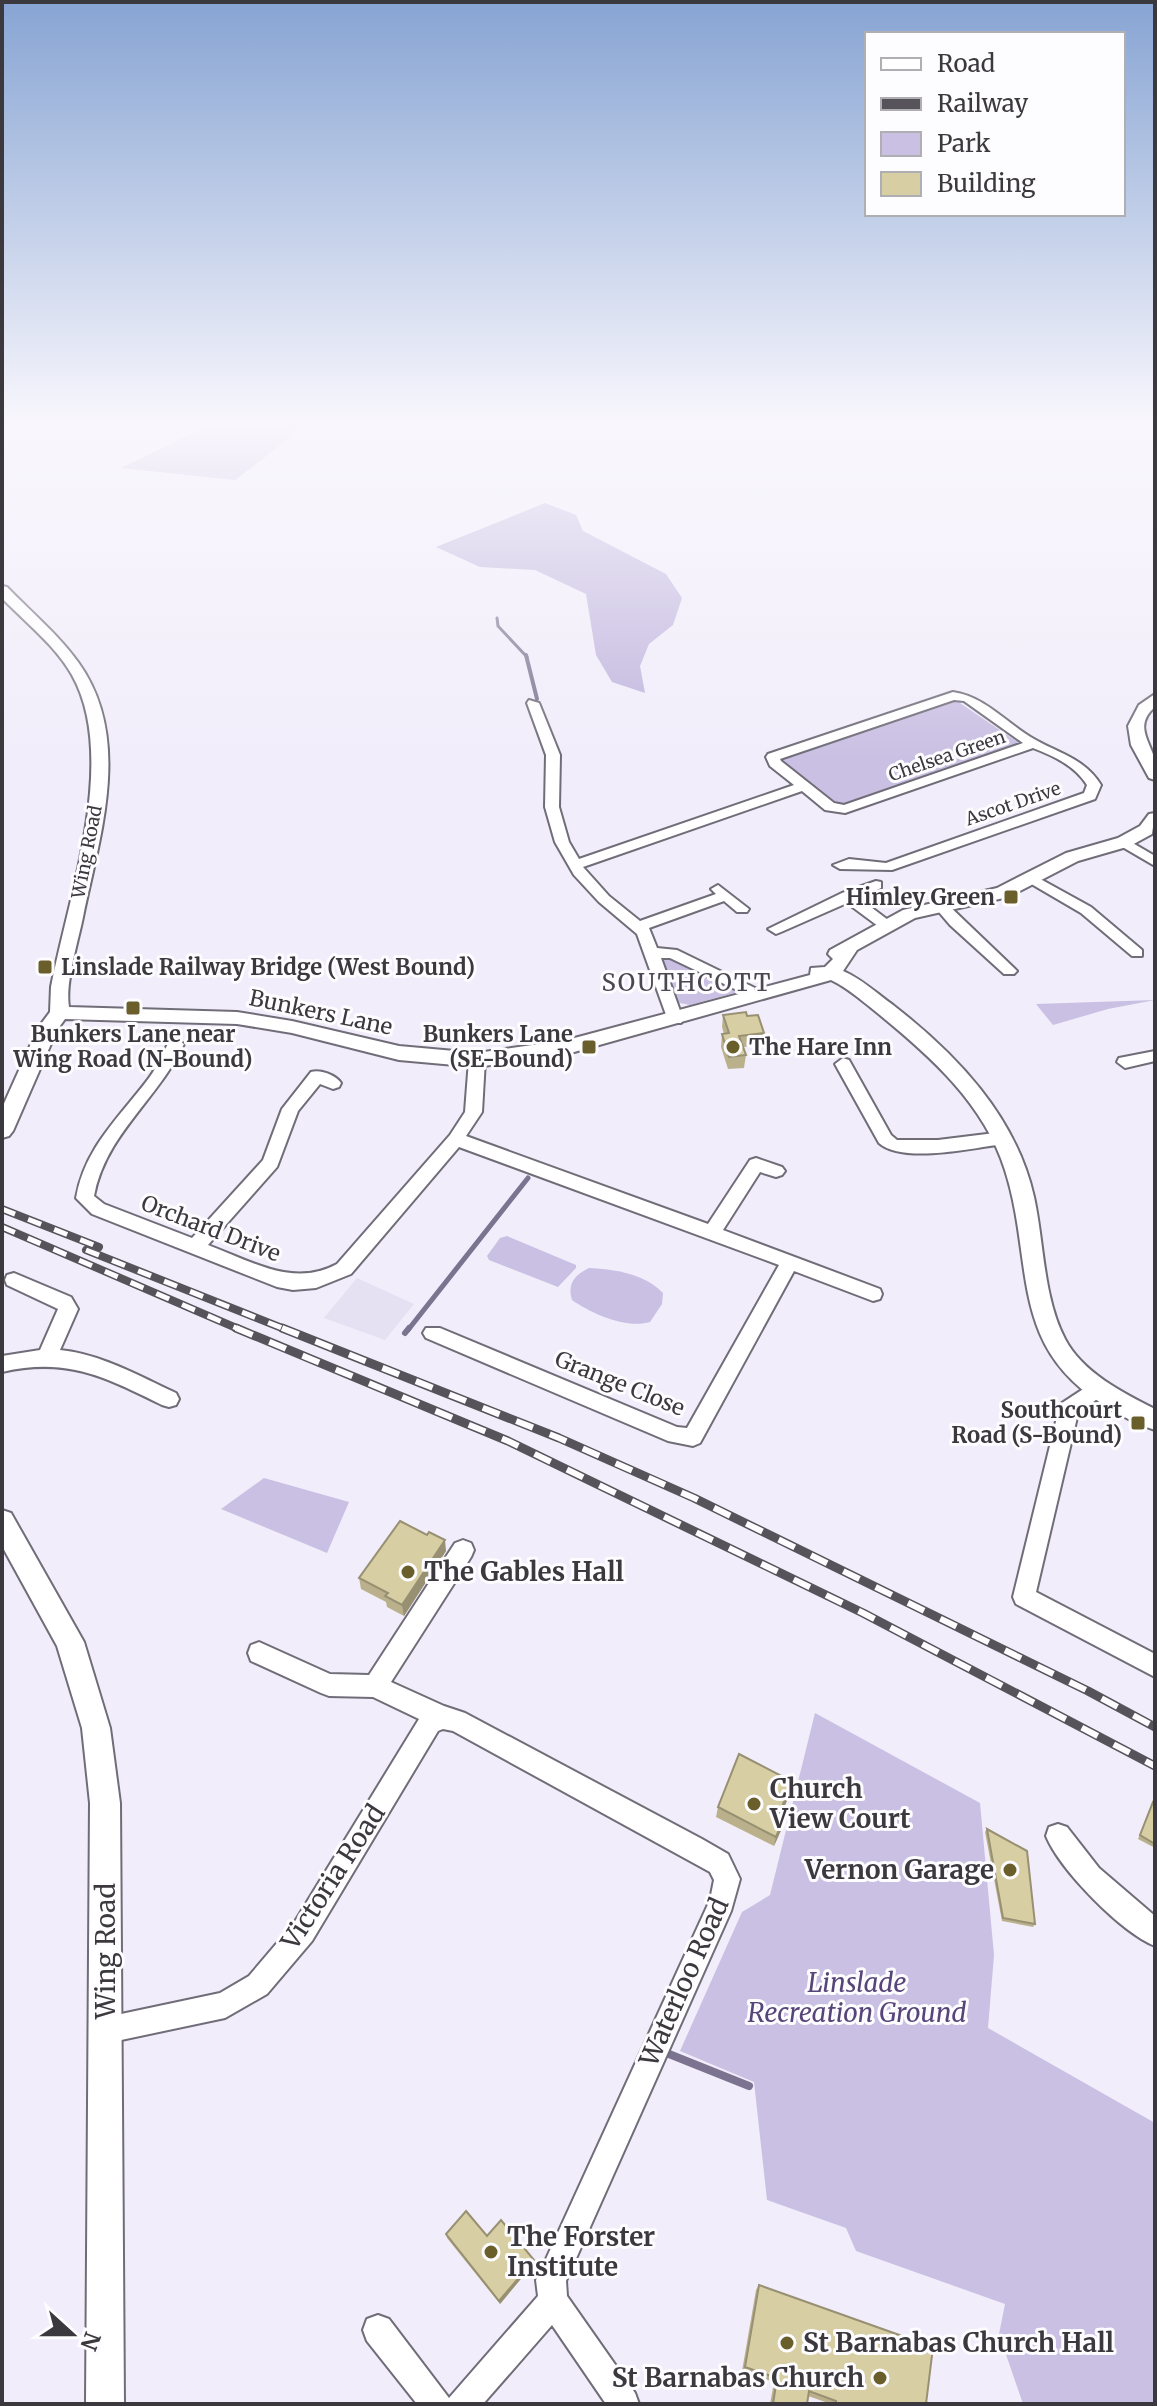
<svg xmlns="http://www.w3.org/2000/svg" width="1157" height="2406" font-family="Merriweather,serif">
<rect width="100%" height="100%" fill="#f1edfa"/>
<!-- built -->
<polygon fill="#e6e0f3" points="357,1278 414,1304 385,1340 324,1318"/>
<!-- green -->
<g fill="#cac0e3">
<polygon points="954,699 964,701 960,703 1016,741 1021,739 1022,744 845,806 833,804 779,761 779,758"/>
<polygon points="666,959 675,960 742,991 690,1005 675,1002 660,963"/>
<polygon points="1155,1000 1108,1009 1053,1025 1036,1004"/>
<polygon points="507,1236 576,1265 576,1268 558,1287 489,1260 487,1256 500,1238"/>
<path d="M589,1268C615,1269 645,1274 663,1293L662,1304L650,1322C626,1329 592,1314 572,1300C567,1283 575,1275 589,1268Z"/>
<polygon points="264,1478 349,1502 327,1553 221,1509"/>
<polygon points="815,1713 980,1803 994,1955 988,2028 1155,2123 1155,2404 1023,2404 999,2334 1005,2304 856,2251 846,2228 767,2200 754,2082 680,2051 742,1912 770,1895"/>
</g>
<!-- forest -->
<g fill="#bfb3dc">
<polygon points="218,421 271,421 292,427 291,437 235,480 121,468"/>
<polygon points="545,503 576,515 583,531 666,574 682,598 673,625 649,644 640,666 645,693 612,682 596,655 586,594 535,570 480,567 436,547"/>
</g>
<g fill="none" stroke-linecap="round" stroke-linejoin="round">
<!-- stream-far4 -->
<polyline stroke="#7b7390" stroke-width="3" points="497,618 498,626 527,657"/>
<!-- stream-far3 -->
<polyline stroke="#7b7390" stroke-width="4" points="526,655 537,699"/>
<!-- stream-far2 -->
<polyline stroke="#7b7390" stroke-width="5" points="408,1330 528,1178"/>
<!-- stream-far1 -->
<polyline stroke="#7b7390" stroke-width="6" points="405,1333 409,1328"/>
<!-- stream -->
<polyline stroke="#7b7390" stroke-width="8" points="669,2054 749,2086"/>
<!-- minor casing -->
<g stroke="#706d78" stroke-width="4">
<g id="minor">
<path d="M953,692C986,697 1006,723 1034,739C1060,754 1084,758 1101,785L1095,799L892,870L840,869L833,865L849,859L886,863L1084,793L1087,785C1075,766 1054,756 1033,748L845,813L825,810L802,791L583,867L609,896L640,921L716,894L711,889L718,885L749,909L747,912H737L724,901L649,928L657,948L677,950L755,988L753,992H741L670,958H661L683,1019L681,1023H669L637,934L599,902L574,875L555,842L545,807L546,755L527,703L529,700L539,703L560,755L559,807L569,842L579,859L794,785L770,766L766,757L768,754ZM954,700L964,701L1023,743L844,805L834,803L781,761L780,759Z"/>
<polygon points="1124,838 1155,856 1155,866 1119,845 1117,842"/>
<polygon points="1033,875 1091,907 1142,950 1142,956 1132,956 1081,913 1028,882 1028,876"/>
<polygon points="876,881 881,882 881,888 859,898 892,923 892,929 882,929 847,903 781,932 776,934 768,929 842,893"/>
<polygon points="940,901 945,902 1014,968 1017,971 1014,974 1004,974 950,925 933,905"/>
<path d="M176,1039L184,1044C159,1098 105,1135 94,1196L104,1204L192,1238L263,1160L282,1109L311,1072C320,1069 336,1075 341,1083L339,1087L333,1089L320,1084L298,1111L277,1167L208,1245C251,1261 293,1288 337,1264L450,1135L465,1112L469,1060L477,1054L485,1060L482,1112L466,1136L708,1224L750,1160L756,1158L782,1167L785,1171L782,1175L776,1177L760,1172L723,1230L880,1289L882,1294L880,1299L873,1301L794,1271L700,1443L693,1446L668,1441L426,1338L423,1333L426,1328H440L677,1427L687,1428L779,1265L459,1147L351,1274L316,1288L293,1290L277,1287L92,1214L76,1198C85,1147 119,1118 149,1078C158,1066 163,1053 170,1040Z"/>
<polygon points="1155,1051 1155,1061 1125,1068 1117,1062 1119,1058"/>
<path d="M843,1058L849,1060L891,1135L897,1140H938L1003,1132L1012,1138L1003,1144C973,1148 902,1164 879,1143L835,1064Z"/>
<path d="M14,1273L71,1297L78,1309L60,1350C101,1354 139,1376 176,1393L179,1399L176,1405L169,1407L162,1405C105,1377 67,1357 2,1372V1356L40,1350L58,1309L7,1285L5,1280L7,1275Z"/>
<polygon points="1097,1380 1104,1382 1107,1388 1104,1394 1078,1413 1036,1592 1155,1654 1155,1677 1016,1604 1013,1597 1059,1409 1062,1403"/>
<polygon points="463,1540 471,1543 474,1550 471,1557 391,1682 444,1706 465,1713 702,1839 728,1854 740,1879 731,1911 566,2281 567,2296 635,2393 639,2404 606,2404 552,2325 483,2404 417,2404 367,2341 363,2330 367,2319 378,2315 389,2319 449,2398 538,2296 536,2280 541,2270 710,1900 714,1880 710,1872 453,1731 443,1729 438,1731 312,1941 267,1994 225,2018 107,2043 97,2040 94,2030 97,2020 107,2017 220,1993 249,1976 294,1923 419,1719 373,1697 329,1696 321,1693 251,1661 248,1653 251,1645 259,1642 330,1674 369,1675 455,1543"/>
<path d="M1058,1824L1067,1827L1099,1868L1155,1916V1946C1121,1932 1060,1870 1046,1836L1049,1827Z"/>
</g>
</g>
<!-- tertiary casing -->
<g stroke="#706d78" stroke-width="4">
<g id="tertiary">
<path d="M2,586L7,587C31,612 58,634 78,662C133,738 100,834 83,917C78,942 65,983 69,1007L237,1012L292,1021L399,1046L477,1053L567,1040L810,975L811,968L825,967L833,959L828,954L830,950L903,910L997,888L1066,853L1118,838L1140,826L1149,814L1155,813L1152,834L1130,846L1078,861L1008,897L915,918L857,950L843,971C862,979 876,993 893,1005C956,1054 1016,1116 1034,1197C1044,1242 1043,1297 1065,1339C1082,1372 1123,1393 1155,1409V1430C1136,1424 1118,1414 1101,1403C1008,1344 1034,1260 1005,1170C984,1103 928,1054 875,1011C861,1000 848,988 831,980L567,1054L477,1067L399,1060L292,1033L237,1024L65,1019L57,1030L13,1131L9,1136L2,1138V1108L38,1028L50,1012L51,987C68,898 119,758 72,675C55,645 26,623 2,598Z"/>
<path d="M1155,694V707C1134,725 1149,740 1155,760C1156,766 1155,774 1155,780L1149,778L1131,745L1128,726L1139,705Z"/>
<polygon points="2,1510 11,1513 84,1642 110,1728 120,1803 124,2404 86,2404 90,1803 82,1728 57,1646 2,1546"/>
</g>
</g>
<!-- minor -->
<use href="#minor" fill="#fff" fill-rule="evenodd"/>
<!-- tertiary -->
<use href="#tertiary" fill="#fff" fill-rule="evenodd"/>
<!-- rail-far1 casing -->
<g stroke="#56545a" stroke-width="8">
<g id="rail-far1">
<polyline points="2,1209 99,1247"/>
<polyline points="2,1227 241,1330"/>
<polyline points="86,1250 287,1330"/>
</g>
</g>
<!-- rail casing -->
<g stroke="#56545a" stroke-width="9">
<g id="rail">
<polyline points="236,1328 508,1441 863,1613 1155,1766"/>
<polyline points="282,1328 559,1438 694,1498 1088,1691 1155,1727"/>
</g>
</g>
<!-- rail-far1 -->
<use href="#rail-far1" stroke="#fdfcff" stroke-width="5" stroke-dasharray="14" stroke-linecap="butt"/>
<!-- rail -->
<use href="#rail" stroke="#fdfcff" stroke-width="6" stroke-dasharray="18" stroke-linecap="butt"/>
</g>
<!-- wall -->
<g fill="#bab18c">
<polygon points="723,1015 747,1016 764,1033 763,1045 743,1047 746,1055 744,1068 728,1069 721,1047 722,1034 724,1034 722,1027"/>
<polygon points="446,1551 404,1616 387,1607 386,1602 361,1589 359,1578"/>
<polygon points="793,1782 791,1792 780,1816 782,1828 774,1846 716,1817 718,1807"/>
<polygon points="1153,1802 1155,1803 1155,1848 1138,1839"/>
<polygon points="987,1829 1035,1924 1033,1927 1002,1921 985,1832"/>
<polygon points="446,2234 487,2236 534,2260 534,2263 500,2304 447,2238"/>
<polygon points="759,2285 926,2404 831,2404 808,2396 807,2404 770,2404 774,2382 742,2371 756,2290"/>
</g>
<!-- shaded-wall -->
<g fill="#979072">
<polygon points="445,1540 446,1551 404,1616 402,1605"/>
<polygon points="793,1782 791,1792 776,1825 778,1815"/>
<polygon points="784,1818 782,1828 774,1846 776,1837"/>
<polygon points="534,2260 534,2263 500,2304 499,2301"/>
</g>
<!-- building -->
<g fill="#d8cea3" stroke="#979072" stroke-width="2">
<polygon points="746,1012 747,1016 758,1015 764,1033 739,1036 746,1055 729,1057 722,1034 729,1033 723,1015"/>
<polygon points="400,1521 427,1535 429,1532 445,1540 402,1605 385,1596 388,1593 359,1578"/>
<polygon points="739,1754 793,1782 778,1815 784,1818 776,1837 718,1807"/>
<polygon points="1153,1802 1155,1803 1155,1844 1140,1835"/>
<polygon points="987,1829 1027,1851 1035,1924 1003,1918"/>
<polygon points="466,2211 487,2236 501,2220 534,2260 499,2301 446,2234"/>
<polygon points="759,2285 933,2347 926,2404 836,2404 836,2401 809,2391 807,2404 773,2404 777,2378 745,2367"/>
</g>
<!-- sky -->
<linearGradient id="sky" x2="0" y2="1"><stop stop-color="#87a4d3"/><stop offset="0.56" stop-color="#f9f7fd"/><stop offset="1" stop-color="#f9f7fd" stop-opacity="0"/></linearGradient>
<rect width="1157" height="758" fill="url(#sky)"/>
<!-- markers -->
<g fill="#6a5e2b" stroke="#fdfcff" stroke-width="3">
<rect x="1003" y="889" width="16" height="16" rx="4"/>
<rect x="37" y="959" width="16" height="16" rx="4"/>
<rect x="125" y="1000" width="16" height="16" rx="4"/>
<rect x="581" y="1039" width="16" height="16" rx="4"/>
<circle cx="733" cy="1047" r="8"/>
<rect x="1130" y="1415" width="16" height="16" rx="4"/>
<circle cx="408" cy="1572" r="8"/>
<circle cx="754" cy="1804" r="8"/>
<circle cx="1010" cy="1870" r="8"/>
<circle cx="491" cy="2252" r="8"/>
<circle cx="787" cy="2343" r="8"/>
<circle cx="880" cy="2378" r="8"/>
</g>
<g text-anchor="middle" stroke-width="6" stroke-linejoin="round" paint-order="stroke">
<!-- far-street labels -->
<g font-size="18" fill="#3b393e" stroke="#fdfcff">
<text transform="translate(947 756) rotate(-19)" y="6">Chelsea Green</text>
<text transform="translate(1013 804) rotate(-19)" y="6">Ascot Drive</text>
<text transform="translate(87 852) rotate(-79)" y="6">Wing Road</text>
</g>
<!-- poi labels -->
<g font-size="22" font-weight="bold" fill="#3b393e" stroke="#fdfcff" text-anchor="end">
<text x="995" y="905">Himley Green</text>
<text x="61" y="975" text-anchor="start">Linslade Railway Bridge (West Bound)</text>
<text x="133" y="1042" text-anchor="middle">Bunkers Lane near<tspan x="133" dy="25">Wing Road (N-Bound)</tspan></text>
<text x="573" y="1042">Bunkers Lane<tspan x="573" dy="25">(SE-Bound)</tspan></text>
<text x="749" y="1055" text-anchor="start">The Hare Inn</text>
<text x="1122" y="1418">Southcourt<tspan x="1122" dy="25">Road (S-Bound)</tspan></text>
</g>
<!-- street labels -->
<g font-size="22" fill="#3b393e" stroke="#fdfcff">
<text transform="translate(321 1012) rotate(12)" y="8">Bunkers Lane</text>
<text transform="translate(211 1228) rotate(21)" y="8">Orchard Drive</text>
<text transform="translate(620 1383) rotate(22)" y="8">Grange Close</text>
</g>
<!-- neighbourhood labels -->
<g font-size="24" letter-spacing="2" fill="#4a4751" stroke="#fdfcff">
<text x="687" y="991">SOUTHCOTT</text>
</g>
<!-- near-poi labels -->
<g font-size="26" font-weight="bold" fill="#3b393e" stroke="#fdfcff" text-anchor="start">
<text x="424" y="1581">The Gables Hall</text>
<text x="770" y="1798">Church<tspan x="770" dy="30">View Court</tspan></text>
<text x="994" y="1879" text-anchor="end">Vernon Garage</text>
<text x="507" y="2246">The Forster<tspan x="507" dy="30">Institute</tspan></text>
<text x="803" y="2352">St Barnabas Church Hall</text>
<text x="864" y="2387" text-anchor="end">St Barnabas Church</text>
</g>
<!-- near-street labels -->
<g font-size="26" fill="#3b393e" stroke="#fdfcff">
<text transform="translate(333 1877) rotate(-57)" y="9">Victoria Road</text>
<text transform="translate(106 1951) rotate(-90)" y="9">Wing Road</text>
<text transform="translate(684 1982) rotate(-66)" y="9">Waterloo Road</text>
</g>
<!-- near-park labels -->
<g font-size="26" font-style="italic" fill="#57457a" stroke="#fdfcff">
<text x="857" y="1992">Linslade<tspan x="857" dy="30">Recreation Ground</tspan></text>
</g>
</g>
<!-- border -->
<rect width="1157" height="2406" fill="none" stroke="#3b393e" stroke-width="8"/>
<!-- legend -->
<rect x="865" y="32" width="260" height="184" fill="#fdfcff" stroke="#afaeb2" stroke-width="2"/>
<rect x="881" y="58" width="40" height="12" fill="#ffffff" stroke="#afaeb2" stroke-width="2"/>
<text x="937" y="72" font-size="24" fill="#3b393e">Road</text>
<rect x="881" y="98" width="40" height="12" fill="#56545a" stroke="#afaeb2" stroke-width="2"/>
<text x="937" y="112" font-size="24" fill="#3b393e">Railway</text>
<rect x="881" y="132" width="40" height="24" fill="#cac0e3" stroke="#afaeb2" stroke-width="2"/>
<text x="937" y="152" font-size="24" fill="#3b393e">Park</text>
<rect x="881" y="172" width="40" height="24" fill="#d8cea3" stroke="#afaeb2" stroke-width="2"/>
<text x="937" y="192" font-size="24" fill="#3b393e">Building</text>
<!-- north arrow -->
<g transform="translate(72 2334) rotate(111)" stroke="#fdfcff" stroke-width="6" paint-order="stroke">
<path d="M0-6L14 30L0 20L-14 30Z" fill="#3b393e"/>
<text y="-12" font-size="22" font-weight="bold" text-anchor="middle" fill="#3b393e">N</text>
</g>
</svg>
